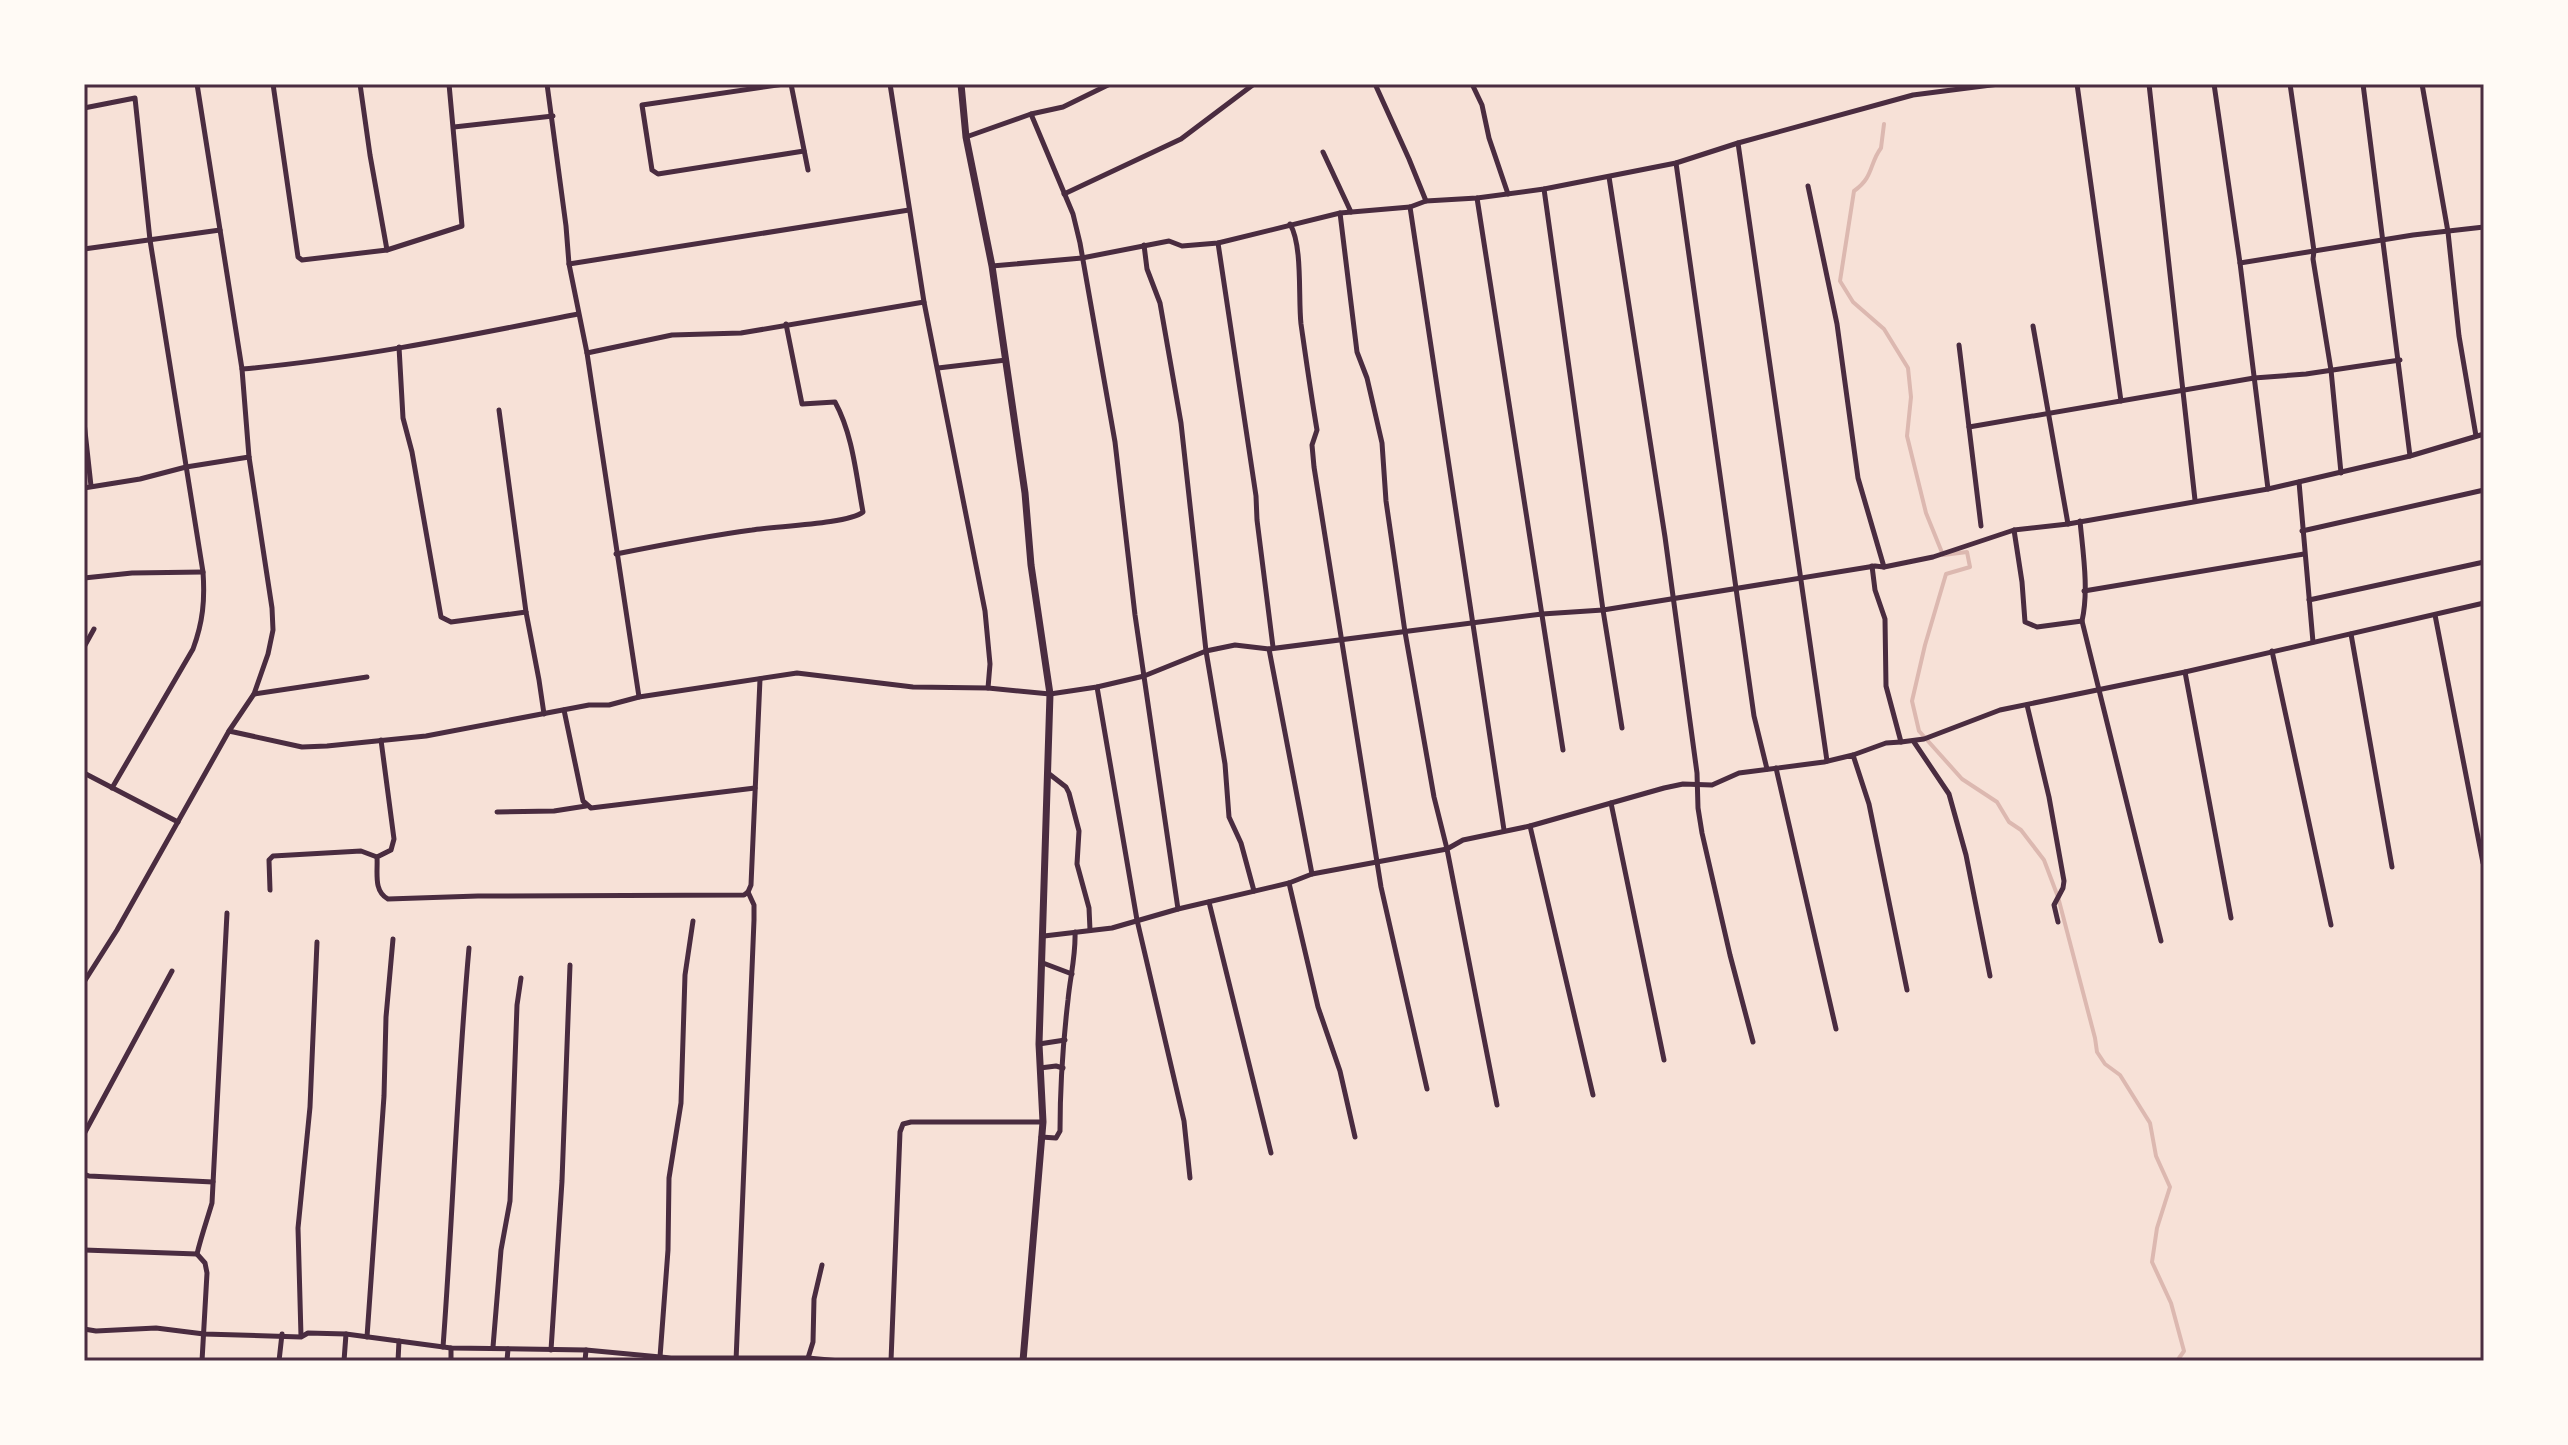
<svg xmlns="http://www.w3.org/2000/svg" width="2568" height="1445" font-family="'Titillium Web',sans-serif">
<rect width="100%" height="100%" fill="#f7e1d7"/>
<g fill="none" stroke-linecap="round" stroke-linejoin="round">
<!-- stream -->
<path stroke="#dcb8b0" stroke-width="4" d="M1884,124L1881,148C1869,164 1874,177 1854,191L1840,281L1853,302L1884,329L1908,368L1911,397L1907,436L1926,513L1943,555L1967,552L1970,567L1946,574L1925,645L1912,701L1919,731L1962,779L1997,802L2009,822L2021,830L2044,860L2058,897L2095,1038L2097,1052L2105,1064L2120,1075L2150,1123L2156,1156L2170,1187L2157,1228L2152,1262L2171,1303L2184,1351L2177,1361"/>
<!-- minor -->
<g stroke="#4a2c40" stroke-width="5">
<polyline points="273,84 298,257 302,260 387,250 462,226 449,84"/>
<polyline points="360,84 370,155 387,250"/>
<polyline points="547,84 566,226 569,264 587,353 639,697"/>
<polyline points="784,84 642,105 652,170 658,174 804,151"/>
<polyline points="791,84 808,170"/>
<polyline points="890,84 924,302 985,611 990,664 988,688"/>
<polyline points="1375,84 1409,159 1426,201"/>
<polyline points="1472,84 1482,105 1489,138 1508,194"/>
<polyline points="2077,84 2121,401"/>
<polyline points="2149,84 2195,500"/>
<polyline points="2214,84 2240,263 2268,489"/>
<polyline points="2290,84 2314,251 2313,259 2331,370 2341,473"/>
<polyline points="2363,84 2410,456"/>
<polyline points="2422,84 2448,232 2459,336 2476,436"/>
<path d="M84,108L135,98L150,240L203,572C205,600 203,622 193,649L112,788"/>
<polyline points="1031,114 1073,214 1080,243 1115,442 1135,615 1178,909"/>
<polyline points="454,127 553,116"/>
<polyline points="966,137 1031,114 1063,107 1110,84"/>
<polyline points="1738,143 1827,761"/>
<polyline points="1323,152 1351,212"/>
<polyline points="1676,163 1754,716 1767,769"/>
<polyline points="1609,177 1665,537 1697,773 1698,808 1702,833 1730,955 1753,1042"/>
<polyline points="1808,186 1837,324 1858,478 1884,567"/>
<polyline points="1544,189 1603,610 1622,728"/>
<polyline points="1064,194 1181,139 1254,84"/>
<polyline points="1477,198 1563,750"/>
<polyline points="1410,207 1504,830"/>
<polyline points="1340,213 1357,352 1367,378 1382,443 1386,501 1405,632 1434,797 1447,849 1497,1105"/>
<path d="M1290,224C1303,246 1298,298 1301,324C1306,359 1311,395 1317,430L1312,445L1314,467L1381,887L1427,1089"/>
<polyline points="1218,243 1256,496 1257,520 1273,647"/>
<polyline points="1144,245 1147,269 1160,303 1181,423 1206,651 1225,764 1229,817 1241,843 1254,891"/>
<polyline points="84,249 220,230"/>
<polyline points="2240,263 2413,235 2484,227"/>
<polyline points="569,264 909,210"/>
<polyline points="992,266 1082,258 1169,241 1182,246 1218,243 1340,213 1410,207 1426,201 1477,198 1544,189 1676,163 1738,143 1913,95 1999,84"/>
<polyline points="2033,326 2068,524"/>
<polyline points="1959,345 1981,526"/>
<polyline points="399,347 403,418 412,452 441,617 451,622 526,612"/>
<polyline points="587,353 672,335 741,333 924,302"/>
<polyline points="938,368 1006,360"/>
<path d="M242,369C355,359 467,336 578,314"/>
<polyline points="499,410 526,612 539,680 544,714"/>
<polyline points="84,422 91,486"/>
<polyline points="1969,427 2254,378 2306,374 2400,360"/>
<polyline points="2299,482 2313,642"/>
<polyline points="84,488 140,479 186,467 249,457"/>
<path d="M2080,521C2083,553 2089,590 2082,621L2161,941"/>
<polyline points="2014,530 2022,582 2025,622 2037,627 2082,621"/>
<polyline points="2302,531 2484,490"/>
<path d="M616,554C661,545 707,536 752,530C776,526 848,524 863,512C856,475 853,435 835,402L802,404L786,324"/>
<polyline points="84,578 132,573 203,572"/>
<polyline points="2084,591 2304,554"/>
<polyline points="2309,600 2484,562"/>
<polyline points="2435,615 2483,863"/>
<polyline points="2351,634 2392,867"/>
<polyline points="84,647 94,629"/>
<polyline points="1269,649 1312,874"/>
<polyline points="2272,651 2331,925"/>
<polyline points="2185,672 2231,918"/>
<polyline points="1097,687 1137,920 1184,1121 1190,1178"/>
<polyline points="254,694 367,677"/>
<polyline points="2027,705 2049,797 2064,881 2063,888 2054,905 2058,922"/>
<polyline points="564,710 583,801 591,808 755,788"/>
<polyline points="229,731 302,747 327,746 426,736 589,705 609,705 639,697 797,673 913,687 988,688 1050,694 1097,687 1144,676 1206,651 1235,645 1269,649 1542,614 1603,610 1875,566 1884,567 1933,557 2014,530 2068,524 2268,489 2410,456 2484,434"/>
<path d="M381,740L394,839L391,850L377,857C378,872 373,891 388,899L478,896L744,895L748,892L751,885L760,679"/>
<polyline points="1901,742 1924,739 2000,710 2185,672 2484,603"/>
<polyline points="1914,742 1949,794 1966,855 1990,976"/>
<polyline points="1853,755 1886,743 1901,742 1886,686 1885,619 1875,590 1872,566"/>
<polyline points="1776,768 1836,1029"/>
<polyline points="84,773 178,822"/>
<polyline points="1048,773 1066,787 1069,793 1079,831 1077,864 1089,908 1090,930"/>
<polyline points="1611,803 1664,1060"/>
<polyline points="497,812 554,811 586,806"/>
<polyline points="1530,826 1593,1095"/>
<polyline points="1289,883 1318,1007 1340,1071 1355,1137"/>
<polyline points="270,890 269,860 273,856 361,851 377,857"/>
<polyline points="1209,902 1271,1153"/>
<polyline points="1044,936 1112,928 1178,909 1289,883 1312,874 1447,849 1463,840 1530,826 1664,788 1683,784 1712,785 1739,773 1824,762 1853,755 1869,804 1907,990"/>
<polyline points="1043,963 1072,974"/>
<polyline points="84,982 117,930 229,731 254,694 268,654 273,630 272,608 249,457 242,369 197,84"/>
<polyline points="1039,1044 1065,1040"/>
<polyline points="1040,1068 1056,1066 1063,1068"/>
<polyline points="84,1134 172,971"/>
<path d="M1041,1137L1056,1138L1060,1131C1060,1087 1063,1043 1068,1000C1070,977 1076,956 1075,932"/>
<polyline points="84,1174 89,1176 213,1182"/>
<polyline points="84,1250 197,1254"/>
<polyline points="84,1329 96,1331 156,1328 204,1334 301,1337 308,1333 346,1334 451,1348 586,1350 671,1358 808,1358 840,1361"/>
<polyline points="301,1336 298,1228 310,1107 317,942"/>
<polyline points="367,1337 384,1096 386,1017 393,939"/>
<path d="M443,1347C453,1214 457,1081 469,948"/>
<polyline points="493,1347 501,1250 510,1201 517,1005 521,978"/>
<polyline points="451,1348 451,1361"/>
<polyline points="551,1350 562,1181 570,965"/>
<polyline points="660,1357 668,1250 669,1178 681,1103 685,975 693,921"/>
<polyline points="808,1358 813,1342 814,1299 822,1265"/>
<path d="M202,1361L207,1273L205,1263L197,1254C201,1237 207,1220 212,1203L227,913"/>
<polyline points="279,1361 282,1334"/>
<polyline points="344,1361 346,1334"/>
<polyline points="398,1361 399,1341"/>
<polyline points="507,1361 508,1349"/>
<polyline points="585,1361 586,1350"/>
<polyline points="736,1361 754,920 754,905 748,892"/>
<polyline points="891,1361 900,1132 903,1124 911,1122 1043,1122"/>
</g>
<!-- secondary -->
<polyline stroke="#4a2c40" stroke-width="7" points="961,84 966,137 992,266 1025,493 1031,565 1050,694 1039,1044 1043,1122 1023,1361"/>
</g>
<!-- border -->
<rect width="2568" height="1445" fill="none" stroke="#fffaf5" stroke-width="172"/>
<rect x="86" y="86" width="2396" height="1273" fill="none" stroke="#4a2c40" stroke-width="3"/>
</svg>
